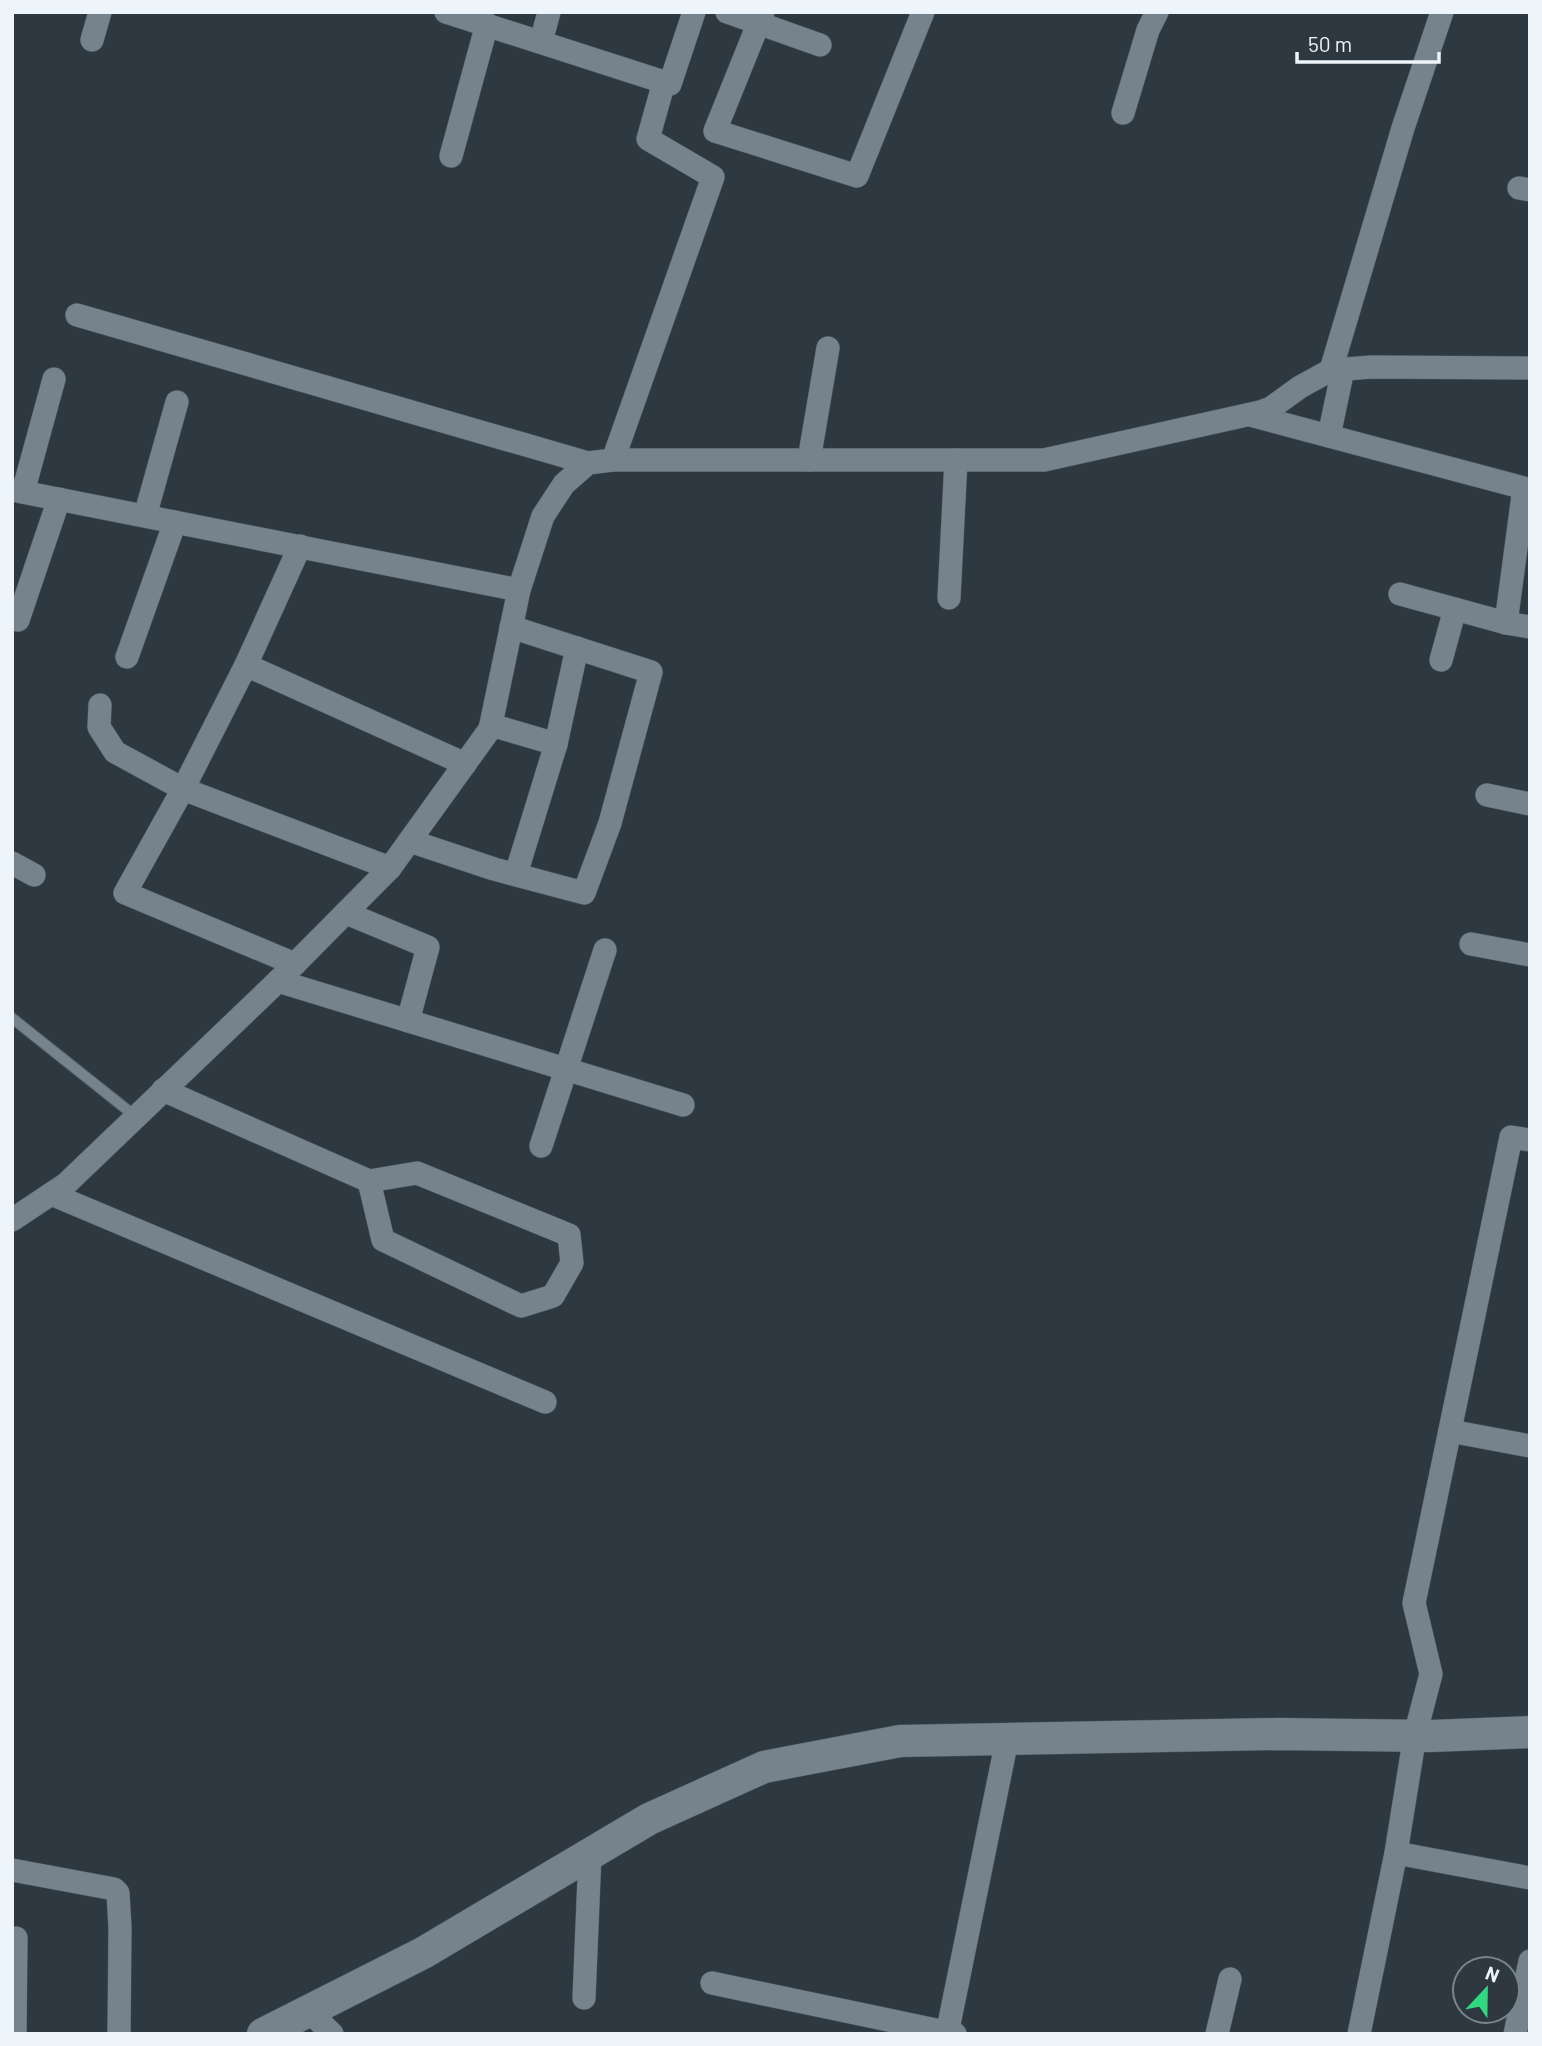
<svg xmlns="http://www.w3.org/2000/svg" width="1542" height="2046" font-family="Barlow,sans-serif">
<rect width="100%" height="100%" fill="#2d3840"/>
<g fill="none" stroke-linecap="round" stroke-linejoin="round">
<!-- service casing -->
<g stroke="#4d575e" stroke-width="12">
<polyline id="service" points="12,1018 135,1116"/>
</g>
<!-- minor casing -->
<g stroke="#4d575e" stroke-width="24">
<g id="minor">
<polyline points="446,12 670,84 694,12"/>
<polyline points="727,12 820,45"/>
<polyline points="763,12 715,131 857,176 923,12"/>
<polyline points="92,40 100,12"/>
<polyline points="541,42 549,12"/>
<polyline points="1123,113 1148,30 1157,12"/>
<polyline points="451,156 487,24"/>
<polyline points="1519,188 1530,190"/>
<polyline points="77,315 588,463"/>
<polyline points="1331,370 1403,128 1442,12"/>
<polyline points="1250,415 1524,488 1506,623"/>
<polyline points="1329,436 1343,369"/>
<polyline points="613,460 1044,460 1260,412 1271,408 1300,387 1331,370 1372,367 1530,368"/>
<polyline points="809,460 828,348"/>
<polyline points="12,490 519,590"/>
<polyline points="23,492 54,379"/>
<polyline points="145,516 177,402"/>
<polyline points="1400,594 1506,623 1530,627"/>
<polyline points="949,598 956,460"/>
<polyline points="18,620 59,499"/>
<polyline points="127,657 175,522"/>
<polyline points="1441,660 1455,609"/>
<polyline points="246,665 300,546"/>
<polyline points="100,705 99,727 115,752 183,789 390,868"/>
<polyline points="491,725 556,744"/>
<polyline points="1487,795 1530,804"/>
<polyline points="410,841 494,869 584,893 610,823 651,672 511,627"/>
<polyline points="12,863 34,875"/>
<polyline points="516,874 556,744 577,648"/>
<polyline points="346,913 428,947 408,1021"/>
<polyline points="1471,944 1530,955"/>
<polyline points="295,964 125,893 183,789 246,665 465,764"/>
<polyline points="278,981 683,1105"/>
<polyline points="163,1090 369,1181 417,1173 569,1235 572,1263 553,1296 521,1306 383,1240 369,1181"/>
<polyline points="541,1146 605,950"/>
<polyline points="51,1194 545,1402"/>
<polyline points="12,1220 66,1184 278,981 390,868 490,729 519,590 543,516 564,484 588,463 613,460 713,177 648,139 664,82"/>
<polyline points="1450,1431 1530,1446"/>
<polyline points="1396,1853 1530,1878"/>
<polyline points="12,1870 114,1889 118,1893 120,1928 119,2034"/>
<polyline points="712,1983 955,2034"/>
<polyline points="584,1998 590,1854"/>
<polyline points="309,2011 332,2034"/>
<polyline points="15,2034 16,1938"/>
<polyline points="947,2034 1007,1740"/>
<polyline points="1217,2034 1230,1979"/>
<polyline points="1359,2034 1396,1853 1415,1735 1431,1674 1414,1603 1511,1137 1530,1140"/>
<polyline points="1515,2034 1530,1961"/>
</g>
</g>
<!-- secondary casing -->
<g stroke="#4d575e" stroke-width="33">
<polyline id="secondary" points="263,2034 423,1953 649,1819 764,1767 900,1741 1278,1734 1431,1736 1530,1732"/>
</g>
<!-- service -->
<use href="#service" stroke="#76828c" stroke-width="10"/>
<!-- minor -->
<use href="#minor" stroke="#76828c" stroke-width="23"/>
<!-- secondary -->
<use href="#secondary" stroke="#76828c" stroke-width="32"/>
</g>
<!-- border -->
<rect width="1542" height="2046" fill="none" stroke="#eef5fa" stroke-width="28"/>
<!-- north arrow -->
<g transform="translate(1486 1990) rotate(22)"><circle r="33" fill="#2d3840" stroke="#7a848a" stroke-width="2"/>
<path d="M0-5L12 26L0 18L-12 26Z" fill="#31d882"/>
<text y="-10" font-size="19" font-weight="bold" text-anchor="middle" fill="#eef5fa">N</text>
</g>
<!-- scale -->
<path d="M1297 52v10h142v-10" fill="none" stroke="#eef5fa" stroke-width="3.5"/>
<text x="1308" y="52" font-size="21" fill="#eef5fa" stroke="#2d3840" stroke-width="5" paint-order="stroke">50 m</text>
</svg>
